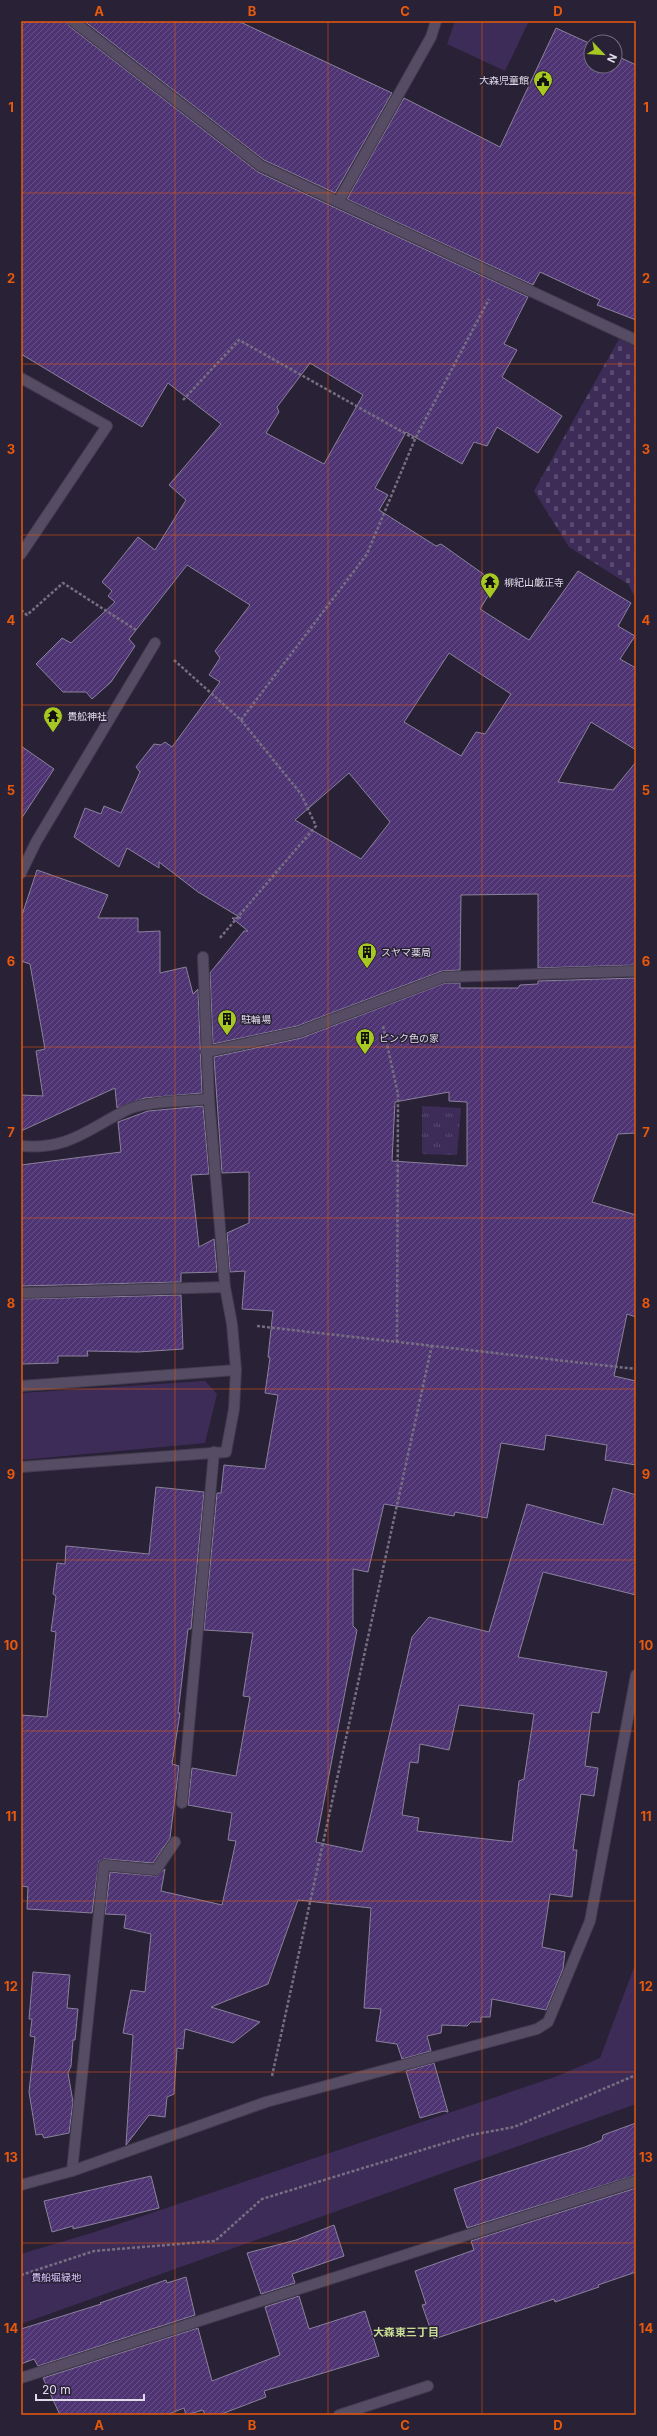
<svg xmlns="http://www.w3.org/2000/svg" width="657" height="2436" font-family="Inter,'Noto Sans JP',sans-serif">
<defs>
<pattern id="grass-tufts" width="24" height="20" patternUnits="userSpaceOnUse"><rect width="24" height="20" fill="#3e2c58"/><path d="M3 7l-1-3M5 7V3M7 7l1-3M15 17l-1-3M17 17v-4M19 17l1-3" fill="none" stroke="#5a4a70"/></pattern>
<pattern id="cemetery-stones" width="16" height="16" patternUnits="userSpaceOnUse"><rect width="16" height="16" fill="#3e2c58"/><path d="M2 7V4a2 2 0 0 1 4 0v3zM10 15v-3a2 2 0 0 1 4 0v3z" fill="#5a4a70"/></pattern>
<pattern id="building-hatch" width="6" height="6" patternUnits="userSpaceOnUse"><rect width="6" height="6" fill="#4f3473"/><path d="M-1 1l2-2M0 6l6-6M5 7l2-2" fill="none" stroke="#685187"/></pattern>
</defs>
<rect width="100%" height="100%" fill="#292136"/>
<!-- grass -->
<polygon fill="url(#grass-tufts)" points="422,1106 461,1108 457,1155 422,1154"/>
<!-- cemetery -->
<polygon fill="url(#cemetery-stones)" points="619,339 636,347 636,599 628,584 569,547 534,491"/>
<!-- park -->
<g fill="#3e2c58">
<polygon points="455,21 529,21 505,71 447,44"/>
<polygon points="205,1381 217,1394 205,1443 21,1460 21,1393"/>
<polygon points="636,1962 636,2104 21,2324 21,2254 98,2231 555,2077 600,2058"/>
</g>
<!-- building -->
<g fill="url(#building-hatch)" stroke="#8a819b" fill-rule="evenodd">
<path d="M21,21H67L69,26L258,172L528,297L504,344L517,350L502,377L562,416L538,453L497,427L487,446L474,442L462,464L406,432L375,488L388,495L379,510L436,546L441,544L496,583L480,609L529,640L578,571L631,603L618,626L635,636L620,659L636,668V750L591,722L558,782L613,790L636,762V965L538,968V894L461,895L460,970L442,971L297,1026L213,1044L210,973L244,931H248L232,918H241L198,892L159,862V868L127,848L119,867L74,837L85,808L101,814L104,806L121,813L140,772L136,767L154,744L161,745L165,742L172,747L220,682L209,675L220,658L215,651L250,605L187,565L129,639L135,646L111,682L92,699L86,692H63L36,664L62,638L71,643L115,602L108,596L112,591L102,582L138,537L155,550L186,500L169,485L221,424L168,383L142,427L21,354ZM310,363L363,395L324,464L266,433L279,412L277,407ZM449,653L511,694L485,734L476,732L461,756L404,722ZM349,773L390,822L361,859L295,820Z"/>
<polygon points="84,21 238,21 392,93 335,193 264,160"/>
<polygon points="556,28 591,44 591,66 615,66 615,55 636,65 636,320 597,305 600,300 540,272 533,285 347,199 404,98 500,147"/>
<polygon points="21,746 54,769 21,819"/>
<polygon points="37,870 108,895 98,918 138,918 138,932 160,931 160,973 186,967 193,994 198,989 202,1093 145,1098 117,1108 115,1088 21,1131 21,1095 43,1096 36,1051 45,1049 30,964 21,961 21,918"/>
<path d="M636,978V1133L618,1134L592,1202L636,1215V1317L627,1314L614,1376L636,1381V1465L605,1460L607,1445L546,1435L544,1450L501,1443L487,1518L455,1512L454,1516L384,1504L368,1572L353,1569V1626L357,1630L316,1842L362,1852L412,1637L429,1617L489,1632L527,1504L603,1525L613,1488L636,1495V1595L543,1572L518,1657L607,1672L599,1713L592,1712L585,1766L598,1768L594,1796L581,1794L573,1850H577L572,1897L550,1894L542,1947L565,1952L563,1969L546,2010L492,1999L490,2017H481V2022H471L467,2026L442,2025L441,2033L427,2036L431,2051L402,2059L397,2044L376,2041L381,2009L364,2008L371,1908L298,1900L268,1984L211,2007L260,2022L233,2043L185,2029L183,2049L177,2048L174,2094L167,2097L165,2117L149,2115L126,2145L133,2035L123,2033L131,1990L145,1992L151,1934L124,1928L126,1915L105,1914L110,1872L156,1876L165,1869L161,1891L222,1905L236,1841L228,1840L232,1813L188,1805L192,1768L236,1776L250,1697L243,1696L253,1633L204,1630L217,1493H221L224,1465L265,1469L278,1395L265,1393L270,1358L268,1357L273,1311L242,1309L245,1271L230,1272L227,1233L249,1223V1172L222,1173L214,1057L301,1038L445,983H460V988H518L520,985L538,984V981ZM449,1092V1101L467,1102V1166L392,1161L395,1102ZM459,1705L534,1714L524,1779L519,1781L512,1842L417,1831L419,1818L402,1815L410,1762L418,1763L420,1744L449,1750Z"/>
<polygon points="203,1106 209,1174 191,1175 199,1247 214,1239 217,1272 181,1273 181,1282 21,1286 21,1165 121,1152 118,1122 148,1111"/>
<polygon points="181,1295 183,1349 138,1352 87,1351 88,1356 58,1356 58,1363 21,1364 21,1299"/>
<polygon points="156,1487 204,1492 191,1629 188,1629 178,1713 180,1713 172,1764 179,1766 170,1838 153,1863 105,1859 99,1861 92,1913 27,1909 28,1887 21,1886 21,1715 47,1717 56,1632 51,1631 56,1596 53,1594 57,1563 65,1564 66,1546 149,1554"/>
<polygon points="33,1972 70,1975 67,2008 78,2009 75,2040 73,2040 71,2066 68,2073 73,2102 69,2133 44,2138 42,2134 36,2135 29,2092 35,2037 30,2036 32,2019 29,2019"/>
<polygon points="434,2063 448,2112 444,2111 420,2118 406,2071"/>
<polygon points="636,2123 636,2175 467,2228 454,2189 585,2147 602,2140 603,2135"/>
<polygon points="151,2176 159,2208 73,2229 73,2226 52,2232 44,2201"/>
<polygon points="636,2188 636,2272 598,2285 599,2287 555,2302 554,2299 434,2339 422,2305 426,2304 415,2271 474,2250 471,2241"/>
<polygon points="334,2225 344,2256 292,2274 295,2283 261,2294 247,2253 296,2240"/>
<polygon points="186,2277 195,2315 38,2366 34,2359 21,2364 21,2329 101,2304 100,2303 166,2280 167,2283"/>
<polygon points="299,2296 309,2329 365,2311 379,2356 264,2391 266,2397 219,2415 205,2415 203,2410 186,2415 184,2408 166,2415 60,2415 43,2378 198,2328 212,2381 280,2355 265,2307"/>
</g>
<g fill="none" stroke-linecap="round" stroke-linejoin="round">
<!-- minor casing -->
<g stroke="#433c4e" stroke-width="12">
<g id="minor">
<polyline points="73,21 261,166 636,340"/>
<polyline points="338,202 431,37 436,21"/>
<polyline points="21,378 107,426 21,554"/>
<polyline points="21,873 36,842 155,643"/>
<polyline points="206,1052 299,1032 444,977 636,971"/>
<path d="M21,1146C71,1150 88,1128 129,1109C148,1101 188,1101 209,1099"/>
<polyline points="21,1293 225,1287"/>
<polyline points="21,1386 236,1370"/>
<polyline points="21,1467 226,1452 234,1409 236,1370 232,1324 225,1287 209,1099 203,957"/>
<polyline points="182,1803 214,1452"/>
<polyline points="72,2171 104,1865 156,1870 175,1842"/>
<polyline points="21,2185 72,2171 266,2102 537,2029 548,2022 590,1921 636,1675"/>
<polyline points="21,2378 636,2181"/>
<polyline points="339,2415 428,2386"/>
</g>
</g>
<!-- path -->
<g stroke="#766f81" stroke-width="2.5" stroke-dasharray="3 2" stroke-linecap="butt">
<polyline points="183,400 239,340 415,439"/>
<polyline points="21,610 27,615 63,583 136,630"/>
<polyline points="174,660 241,720 301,794 316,826 219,939"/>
<polyline points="241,720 367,554 415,439 489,299"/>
<polyline points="383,1026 398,1094 397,1342"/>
<polyline points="257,1326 636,1369"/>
<polyline points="272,2076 432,1345"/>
<polyline points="21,2275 94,2251 215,2241 262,2199 471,2135 514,2127 636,2075"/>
</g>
<!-- minor -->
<use href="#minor" stroke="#564d65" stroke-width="10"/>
</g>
<!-- grid -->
<path fill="none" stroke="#e8590c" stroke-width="1" stroke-opacity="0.55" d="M175,21V2415M328,21V2415M482,21V2415M21,193H636M21,364H636M21,535H636M21,705H636M21,876H636M21,1047H636M21,1218H636M21,1389H636M21,1560H636M21,1731H636M21,1901H636M21,2072H636M21,2243H636"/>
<!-- icons -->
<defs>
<g id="civic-pin" transform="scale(1)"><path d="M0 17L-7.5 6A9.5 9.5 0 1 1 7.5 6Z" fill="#a6c821" stroke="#292136"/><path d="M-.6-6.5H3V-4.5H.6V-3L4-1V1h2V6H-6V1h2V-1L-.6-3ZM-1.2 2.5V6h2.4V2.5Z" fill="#111"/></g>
<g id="temple-pin" transform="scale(1)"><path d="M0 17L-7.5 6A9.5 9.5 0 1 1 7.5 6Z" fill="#a6c821" stroke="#292136"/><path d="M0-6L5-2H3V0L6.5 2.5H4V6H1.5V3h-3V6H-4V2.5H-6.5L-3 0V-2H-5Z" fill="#111"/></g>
<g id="building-pin" transform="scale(1)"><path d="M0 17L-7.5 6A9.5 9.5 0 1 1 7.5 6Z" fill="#a6c821" stroke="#292136"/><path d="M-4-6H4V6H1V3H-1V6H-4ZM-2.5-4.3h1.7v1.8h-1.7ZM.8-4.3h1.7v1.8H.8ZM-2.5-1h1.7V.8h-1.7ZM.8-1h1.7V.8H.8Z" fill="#111"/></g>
</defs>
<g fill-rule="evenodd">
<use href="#civic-pin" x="543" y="80"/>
<use href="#temple-pin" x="490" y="582"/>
<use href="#temple-pin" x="53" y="716"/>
<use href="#building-pin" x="367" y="952"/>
<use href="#building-pin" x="227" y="1019"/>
<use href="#building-pin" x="365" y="1038"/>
</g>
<g text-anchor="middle" stroke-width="3" stroke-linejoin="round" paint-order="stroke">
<!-- poi labels -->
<g font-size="10" fill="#e0dbe9" stroke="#292136" text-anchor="start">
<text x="529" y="84" text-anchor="end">大森児童館</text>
<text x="504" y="586">柳紀山厳正寺</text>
<text x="67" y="720">貴舩神社</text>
<text x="381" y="956">スヤマ薬局</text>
<text x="241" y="1023">駐輪場</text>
<text x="379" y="1042">ピンク色の家</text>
</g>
<!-- park labels -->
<g font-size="10" fill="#dac5fe" stroke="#292136">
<text x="56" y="2281">貴船堀緑地</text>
</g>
<!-- neighbourhood labels -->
<g font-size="11" font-weight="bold" fill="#c9df94" stroke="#292136">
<text x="406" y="2336">大森東三丁目</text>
</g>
</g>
<!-- border -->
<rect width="657" height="2436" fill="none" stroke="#292136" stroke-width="44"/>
<!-- north arrow -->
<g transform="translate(603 54) rotate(115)"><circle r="19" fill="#292136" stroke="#726b7e"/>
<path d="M0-3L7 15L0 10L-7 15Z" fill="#a6c821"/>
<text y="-6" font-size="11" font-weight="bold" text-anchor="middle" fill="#e0dbe9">N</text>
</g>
<!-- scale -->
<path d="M36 2394v6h108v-6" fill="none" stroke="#e0dbe9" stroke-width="2"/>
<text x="42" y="2394" font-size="12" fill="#e0dbe9" stroke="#292136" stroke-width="3" paint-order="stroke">20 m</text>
<rect x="22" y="22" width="613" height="2392" fill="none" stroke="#e8590c" stroke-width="1.5"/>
<g font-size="13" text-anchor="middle" font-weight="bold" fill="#e8590c">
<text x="99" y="16">A</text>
<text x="252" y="16">B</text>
<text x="405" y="16">C</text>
<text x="558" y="16">D</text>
<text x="11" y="112">1</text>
<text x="646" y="112">1</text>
<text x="11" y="283">2</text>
<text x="646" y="283">2</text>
<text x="11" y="454">3</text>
<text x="646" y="454">3</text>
<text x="11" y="625">4</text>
<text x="646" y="625">4</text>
<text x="11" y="795">5</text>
<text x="646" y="795">5</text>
<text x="11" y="966">6</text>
<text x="646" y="966">6</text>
<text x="11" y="1137">7</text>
<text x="646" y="1137">7</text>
<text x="11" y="1308">8</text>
<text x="646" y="1308">8</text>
<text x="11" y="1479">9</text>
<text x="646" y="1479">9</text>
<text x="11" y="1650">10</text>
<text x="646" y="1650">10</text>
<text x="11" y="1821">11</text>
<text x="646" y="1821">11</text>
<text x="11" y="1991">12</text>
<text x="646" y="1991">12</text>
<text x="11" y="2162">13</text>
<text x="646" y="2162">13</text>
<text x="11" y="2333">14</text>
<text x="646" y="2333">14</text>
<text x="99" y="2430">A</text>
<text x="252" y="2430">B</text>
<text x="405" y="2430">C</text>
<text x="558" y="2430">D</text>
</g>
</svg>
